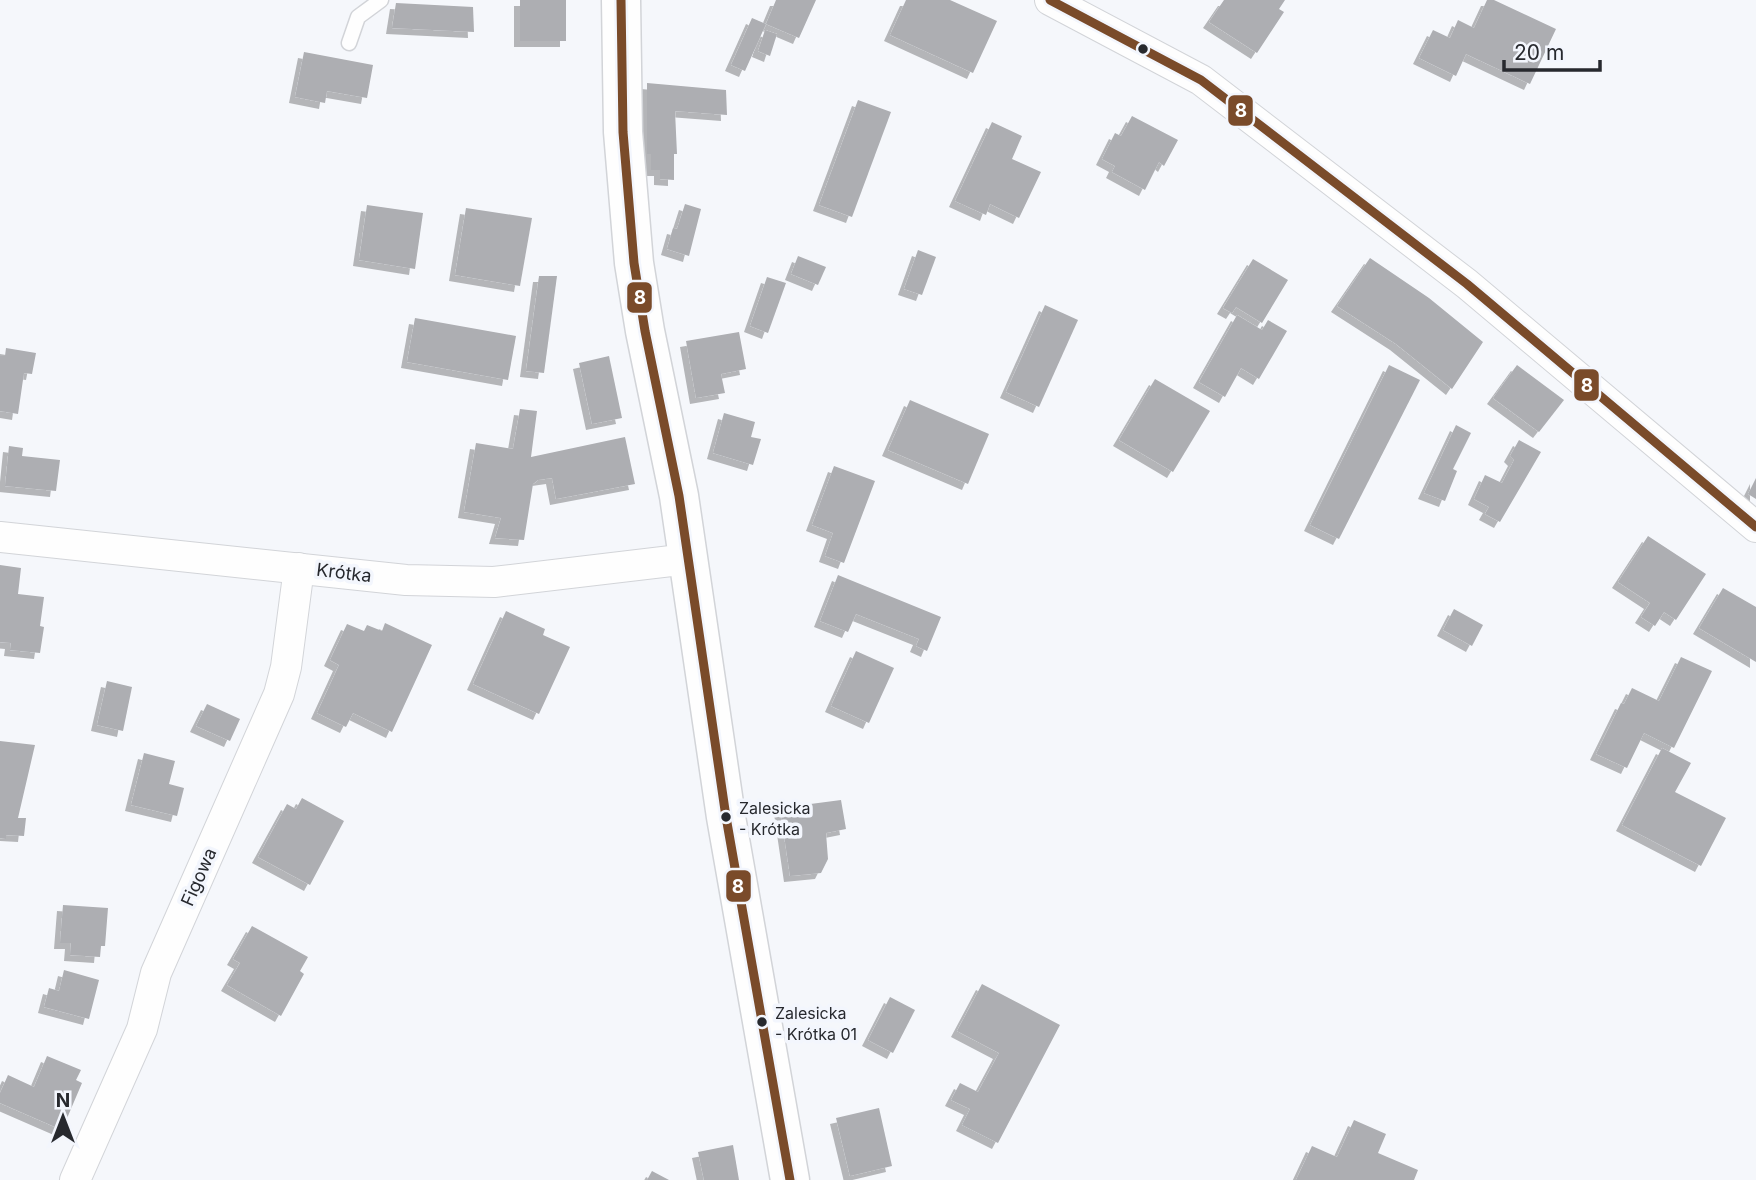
<svg xmlns="http://www.w3.org/2000/svg" width="1756" height="1180" font-family="Inter,sans-serif">
<defs>
<filter id="shadow"><feDropShadow dx="-6" dy="6" stdDeviation="0" flood-color="#0004"/></filter>
</defs>
<rect width="100%" height="100%" fill="#f5f7fb"/>
<!-- building -->
<g fill="#adaeb2" filter="url(#shadow)">
<rect x="520" y="0" width="46" height="41"/>
<polygon points="776,0 816,0 799,38 766,24 745,71 731,65 752,18 766,24"/>
<polygon points="906,0 950,0 997,21 973,73 890,35"/>
<polygon points="1224,0 1285,0 1279,9 1284,12 1257,53 1209,22"/>
<polygon points="1487,0 1494,0 1556,29 1530,84 1466,54 1456,76 1419,58 1433,30 1450,38 1458,20 1474,28"/>
<polygon points="396,3 473,7 474,32 392,28"/>
<polygon points="765,30 777,34 770,56 758,51"/>
<polygon points="304,52 373,65 367,98 327,91 325,103 295,97"/>
<polygon points="647,83 726,90 727,115 675,111 677,154 674,154 674,180 660,179 660,170 651,170 651,154 647,154"/>
<polygon points="858,100 891,112 852,217 819,205"/>
<polygon points="1132,116 1178,140 1164,166 1159,162 1145,190 1112,172 1115,166 1102,159 1115,133 1121,136"/>
<polygon points="992,122 1022,136 1012,159 1041,172 1019,218 990,204 986,215 955,201"/>
<polygon points="685,204 701,209 689,256 667,249 673,228 677,229"/>
<polygon points="367,205 423,213 415,269 359,260"/>
<polygon points="466,208 532,218 520,286 455,275"/>
<polygon points="918,250 936,257 922,295 904,289"/>
<polygon points="798,256 826,267 818,285 791,274"/>
<polygon points="1370,258 1429,298 1483,342 1452,389 1396,344 1337,306"/>
<polygon points="1253,259 1288,280 1262,323 1236,307 1232,313 1223,308"/>
<polygon points="539,276 557,276 544,373 526,371"/>
<polygon points="767,277 786,283 768,333 750,326"/>
<polygon points="1045,305 1078,320 1039,407 1006,392"/>
<polygon points="1237,315 1262,330 1268,320 1287,331 1259,379 1241,368 1225,397 1199,382"/>
<polygon points="415,318 516,336 508,380 407,362"/>
<polygon points="739,332 746,369 721,374 725,393 696,398 686,341"/>
<polygon points="6,348 36,353 32,374 24,373 18,414 0,411 0,356 5,356"/>
<polygon points="609,356 622,418 592,424 579,363"/>
<polygon points="1389,365 1420,380 1339,539 1310,525"/>
<polygon points="1517,365 1564,400 1539,432 1493,398"/>
<polygon points="1155,379 1210,411 1173,472 1119,440"/>
<polygon points="910,400 989,434 968,484 888,450"/>
<polygon points="520,409 537,411 531,457 625,437 635,484 556,499 552,478 538,480 533,484 524,540 495,538 501,518 464,512 476,443 513,449"/>
<polygon points="724,413 755,422 751,437 761,439 753,465 713,453"/>
<polygon points="1456,425 1471,433 1453,469 1457,471 1445,501 1424,493"/>
<polygon points="1519,440 1541,452 1500,522 1485,514 1489,507 1474,499 1485,475 1502,483 1514,460 1510,456"/>
<polygon points="9,446 23,448 22,456 60,460 56,491 5,486"/>
<polygon points="834,466 875,481 844,563 825,556 833,533 812,525"/>
<polygon points="1756,478 1756,499 1748,494"/>
<polygon points="1648,536 1706,574 1676,620 1664,612 1655,626 1641,617 1650,603 1618,582"/>
<polygon points="0,565 21,568 18,594 44,597 40,626 44,627 40,653 10,650 11,643 0,642"/>
<polygon points="838,575 941,617 927,651 916,646 919,639 856,614 848,632 820,621"/>
<polygon points="1723,588 1756,607 1756,662 1699,628"/>
<polygon points="1454,609 1483,625 1472,646 1443,630"/>
<polygon points="506,611 545,629 543,635 570,647 539,714 473,684"/>
<polygon points="385,623 432,645 392,732 353,713 346,727 317,713 339,665 330,660 347,624 364,631 367,625 382,631"/>
<polygon points="856,651 894,668 869,723 831,706"/>
<polygon points="1681,657 1712,671 1674,748 1644,733 1627,768 1596,754 1621,703 1624,704 1632,688 1659,701"/>
<polygon points="107,681 132,687 123,731 97,725"/>
<polygon points="207,704 240,719 230,741 196,726"/>
<polygon points="0,741 35,745 18,818 26,818 24,836 6,835 6,839 0,838"/>
<polygon points="1662,748 1691,763 1675,792 1726,818 1701,866 1622,825"/>
<polygon points="144,753 175,761 169,784 184,788 177,816 131,805"/>
<polygon points="302,798 344,821 310,885 258,857 287,804 296,809"/>
<polygon points="841,800 846,829 826,833 828,859 821,873 790,876 780,808"/>
<polygon points="63,905 108,908 105,946 101,946 100,957 70,955 71,943 60,943"/>
<polygon points="252,926 308,957 300,971 304,974 281,1016 227,985 240,963 233,959"/>
<polygon points="64,970 99,980 89,1019 44,1007 49,988 59,991"/>
<polygon points="982,984 1060,1025 998,1143 962,1125 970,1109 951,1100 960,1083 978,1092 999,1053 957,1031"/>
<polygon points="890,997 915,1010 893,1053 868,1040"/>
<polygon points="47,1056 81,1070 76,1080 82,1083 62,1130 0,1103 0,1093 8,1075 34,1087"/>
<polygon points="879,1108 892,1166 850,1176 836,1118"/>
<polygon points="1354,1120 1386,1134 1378,1153 1418,1170 1414,1180 1296,1180 1312,1146 1337,1157"/>
<polygon points="733,1145 739,1180 704,1180 698,1152"/>
<polygon points="652,1171 669,1180 647,1180"/>
</g>
<g fill="none" stroke-linecap="round" stroke-linejoin="round">
<!-- lane casing -->
<g stroke="#d2d4d8" stroke-width="17">
<polyline id="lane" points="349,43 358,17 381,0"/>
</g>
<!-- street casing -->
<g stroke="#d2d4d8" stroke-width="32">
<g id="street">
<polyline points="1050,0 1201,80 1467,284 1756,527"/>
<polyline points="0,537 406,580 494,582 688,559"/>
<polyline points="75,1180 142,1029 156,973 279,694 286,667 299,568"/>
</g>
</g>
<!-- secondary casing -->
<g stroke="#d2d4d8" stroke-width="41">
<polyline id="secondary" points="621,0 623,132 634,263 645,331 679,496 726,817 790,1180"/>
</g>
<!-- lane -->
<use href="#lane" stroke="#fefefe" stroke-width="14"/>
<!-- street -->
<use href="#street" stroke="#fefefe" stroke-width="30"/>
<!-- secondary -->
<use href="#secondary" stroke="#fefefe" stroke-width="38"/>
<!-- bus-1 casing -->
<g stroke="#f3f6fd" stroke-width="14">
<g id="bus-1">
<polyline points="621,0 623,132 634,263 645,331 679,496 726,817 790,1180"/>
<polyline points="1050,0 1201,80 1467,284 1756,527"/>
</g>
</g>
<!-- bus-1 -->
<use href="#bus-1" stroke="#7a4b2a" stroke-width="9"/>
</g>
<!-- markers -->
<g fill="#27292e" stroke="#f3f6fd" stroke-width="2.5">
<circle cx="1143" cy="49" r="6"/>
<circle cx="726" cy="817" r="6"/>
<circle cx="762" cy="1022" r="6"/>
</g>
<g text-anchor="middle" stroke-width="7" stroke-linejoin="round" paint-order="stroke">
<!-- bus labels -->
<g font-size="16" fill="#27292e" stroke="#f3f6fd" text-anchor="start">
<text x="739" y="814">Zalesicka<tspan x="739" dy="21">- Krótka</tspan></text>
<text x="775" y="1019">Zalesicka<tspan x="775" dy="21">- Krótka 01</tspan></text>
</g>
<!-- street labels -->
<g font-size="18" fill="#27292e" stroke="#f3f6fd">
<text transform="translate(344 573) rotate(7)" y="6">Krótka</text>
<text transform="translate(199 877) rotate(-66)" y="6">Figowa</text>
</g>
</g>
<g stroke="#f3f6fd" stroke-width="2.5">
<rect x="1227" y="94" width="27" height="33" rx="7" fill="#7a4b2a"/>
<rect x="626" y="281" width="27" height="33" rx="7" fill="#7a4b2a"/>
<rect x="1573" y="368" width="27" height="34" rx="7" fill="#7a4b2a"/>
<rect x="725" y="869" width="27" height="34" rx="7" fill="#7a4b2a"/>
</g>
<g font-size="19" text-anchor="middle" font-weight="bold" fill="#fff">
<text x="1241" y="117">8</text>
<text x="640" y="304">8</text>
<text x="1587" y="392">8</text>
<text x="738" y="893">8</text>
</g>
<!-- north arrow -->
<g transform="translate(63 1117)" stroke="#f3f6fd" stroke-width="5" paint-order="stroke">
<path d="M0-5L12 26L0 18L-12 26Z" fill="#27292e"/>
<text y="-10" font-size="19" font-weight="bold" text-anchor="middle" fill="#27292e">N</text>
</g>
<!-- scale -->
<path d="M1504 60v10h96v-10" fill="none" stroke="#27292e" stroke-width="3.5"/>
<text x="1514" y="60" font-size="21" fill="#27292e" stroke="#f3f6fd" stroke-width="5" paint-order="stroke">20 m</text>
</svg>
